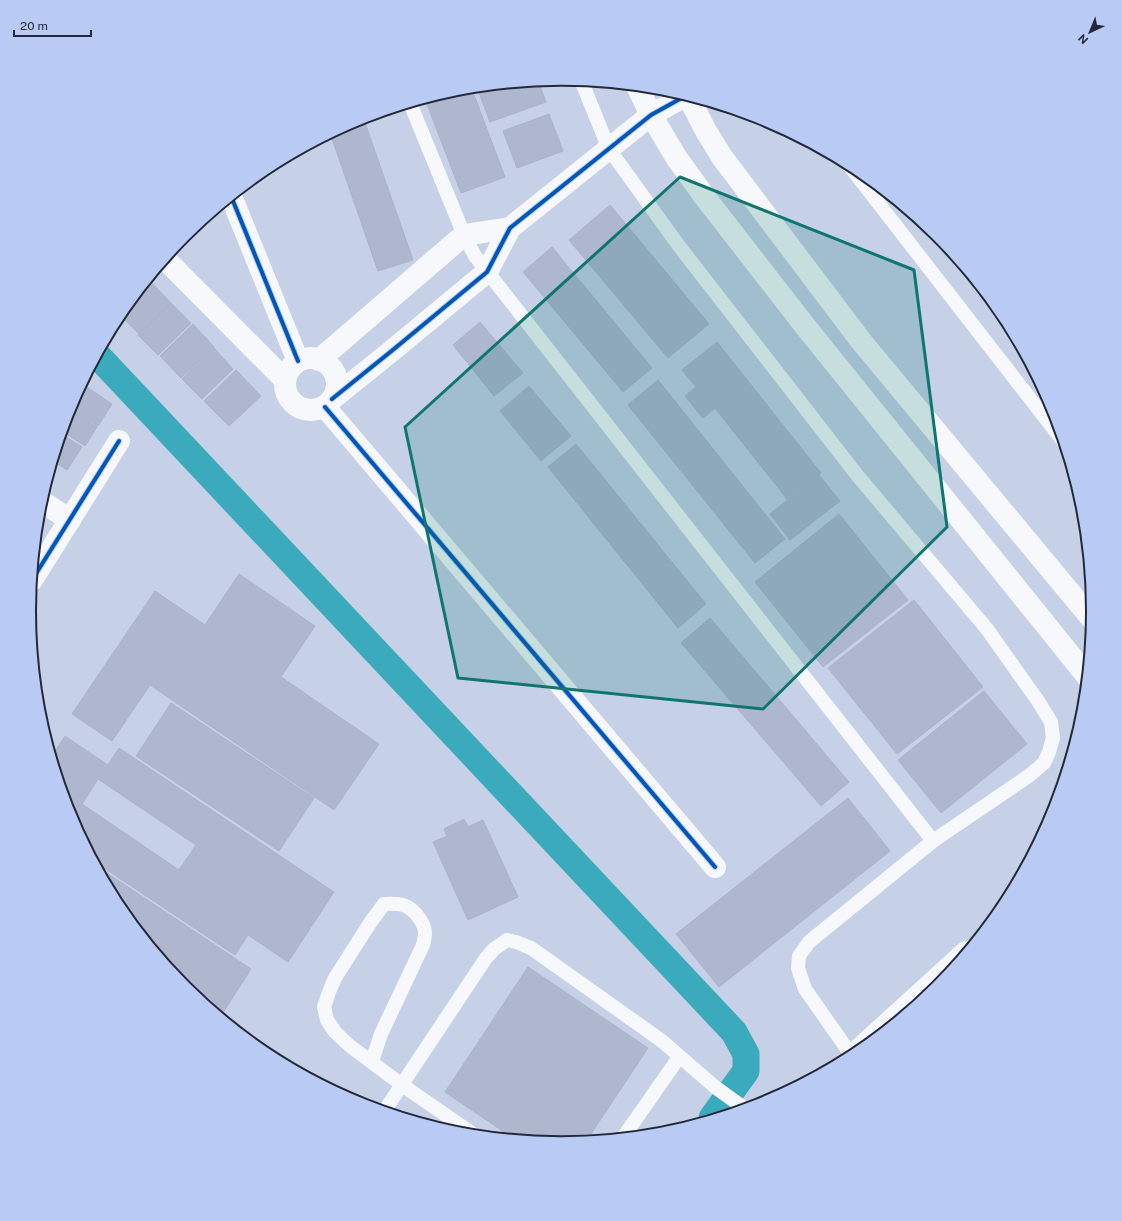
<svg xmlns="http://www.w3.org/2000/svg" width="1122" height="1221" font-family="'Public Sans',sans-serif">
<rect width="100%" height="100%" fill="#c6d0e7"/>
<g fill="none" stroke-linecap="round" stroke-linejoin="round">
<!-- canal -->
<polyline stroke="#3baabc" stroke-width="27" points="97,355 734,1032 746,1054 746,1071 712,1118"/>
</g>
<!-- building -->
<g fill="#aeb7ce" stroke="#acb3c5" fill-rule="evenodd">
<polygon points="538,81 546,102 490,122 477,87"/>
<polygon points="471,87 505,177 461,193 425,99 457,89"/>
<polygon points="549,114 563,151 517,168 503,131"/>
<polygon points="363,117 413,260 378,271 330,133 358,119"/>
<polygon points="610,205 709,324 668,358 569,240"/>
<polygon points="552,247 652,368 623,392 523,272"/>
<polygon points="150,281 171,303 139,334 119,314 134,297"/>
<polygon points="171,303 191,323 158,355 138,335"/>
<polygon points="480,322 523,373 494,396 453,345"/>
<polygon points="193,324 214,347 181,378 160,356"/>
<polygon points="717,342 821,473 787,499 715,408 703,418 685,396 696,387 682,370"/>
<polygon points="214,348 233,369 202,399 182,379"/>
<polygon points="236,370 261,396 229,426 204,401"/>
<polygon points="658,380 785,539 755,563 628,405"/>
<polygon points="82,384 112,404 98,426 69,408"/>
<polygon points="529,386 571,436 541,461 500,411"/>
<polygon points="69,409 97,427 85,446 62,431"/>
<polygon points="61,434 82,447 67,470 53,461"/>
<polygon points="576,444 706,604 678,628 548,467"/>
<polygon points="819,475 840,501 790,540 770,514"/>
<polygon points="839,514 908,600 823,667 755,582"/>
<polygon points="239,574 315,626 281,677 379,744 334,810 150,685 112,741 72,714 155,591 205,625"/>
<polygon points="914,600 983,687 897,754 828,668"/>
<polygon points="710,618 849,782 821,806 681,643"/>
<polygon points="984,691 1027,744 941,813 898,760"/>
<polygon points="171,703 314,798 279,851 136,756"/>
<path d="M65,736L108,765L119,748L334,892L288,962L248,935L235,955L95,862L69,814L52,756ZM98,779L196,845L179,870L82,804Z"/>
<polygon points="848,798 890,851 719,987 676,934"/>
<polygon points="464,819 468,827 483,820 518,897 468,920 433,842 447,836 444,829"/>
<polygon points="98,867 251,969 224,1011 182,983 119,906"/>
<polygon points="528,967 648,1048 587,1140 561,1142 513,1138 445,1092"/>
</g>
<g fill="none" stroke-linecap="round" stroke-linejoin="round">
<!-- service -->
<g stroke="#f6f8fb" stroke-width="14">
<polyline points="581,80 609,149 679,246 857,475 987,629 1038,701 1051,722 1053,738 1049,752 1044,763 1030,775 933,841 809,942 799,956 798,968 805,989 852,1056"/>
<polyline points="410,103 464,235 475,256 933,841"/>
<polyline points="848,164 1063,441"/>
<path d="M372,1061L381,1034L423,945C424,941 425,937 425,933C425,928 422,922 419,918C410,904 400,903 384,904L370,923L335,978L329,992L324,1007L327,1020L335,1032L350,1046L402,1085L473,1134"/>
<polyline points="385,1110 486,958 494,949 507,940 516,942 531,948 662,1041 715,1087 744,1108"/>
<polyline points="624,1136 673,1066 679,1056"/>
</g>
<!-- minor -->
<g stroke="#f6f8fb" stroke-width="22">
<polyline points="231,196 298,361"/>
<polyline points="165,259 285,380"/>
<circle cx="311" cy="384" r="26"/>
<polyline points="319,360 464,235 510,228"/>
<polyline points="332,399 394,349 487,272 510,228 651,115 687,95"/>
<polyline points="325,407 715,867"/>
<polyline points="41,501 70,520"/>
<polyline points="32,580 119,441"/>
</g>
<!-- secondary -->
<g stroke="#f6f8fb" stroke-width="22">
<polyline points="637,86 651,115 676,157 704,196 805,326 1087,676"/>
<polyline points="688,96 706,131 722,157 861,341 1092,619"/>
<polyline points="854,1054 966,952"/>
</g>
<!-- cycleway casing -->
<g stroke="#b9cbf4" stroke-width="6">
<g id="cycleway">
<polyline points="231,196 298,361"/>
<polyline points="332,399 394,349 487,272 510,228 651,115 687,95"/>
<polyline points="325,407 715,867"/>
<polyline points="32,580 119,441"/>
</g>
</g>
<!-- cycleway -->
<use href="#cycleway" stroke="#0057b8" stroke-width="4"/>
</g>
<!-- marked area -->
<path fill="#0f766e" fill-opacity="0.2" stroke="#0f766e" stroke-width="3" stroke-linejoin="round" d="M680,177L914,270L947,527L763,709L458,678L405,427Z"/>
<!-- crop -->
<path d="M0 0H1122V1221H0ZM36 611a525 525 0 1 1 1050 0a525 525 0 1 1-1050 0Z" fill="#b9cbf4" fill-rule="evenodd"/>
<path fill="none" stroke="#232939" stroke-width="2" d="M36 611a525 525 0 1 1 1050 0a525 525 0 1 1-1050 0Z"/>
<!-- north arrow -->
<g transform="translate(1090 32) rotate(224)" stroke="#b9cbf4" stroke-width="3" paint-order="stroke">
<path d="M0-3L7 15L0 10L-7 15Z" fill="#232939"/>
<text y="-6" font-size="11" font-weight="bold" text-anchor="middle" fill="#232939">N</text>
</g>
<!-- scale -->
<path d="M14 30v6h77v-6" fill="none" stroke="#232939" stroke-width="2"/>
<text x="20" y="30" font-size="12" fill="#232939" stroke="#b9cbf4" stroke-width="3" paint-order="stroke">20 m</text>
</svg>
